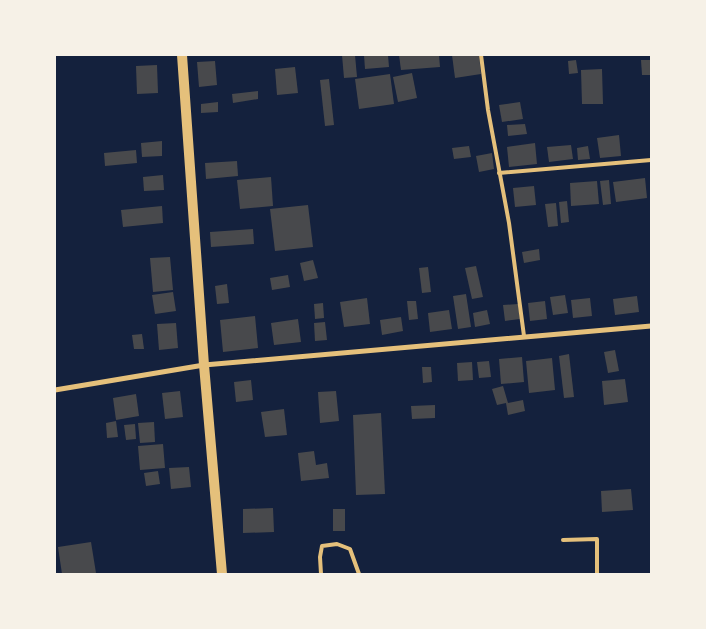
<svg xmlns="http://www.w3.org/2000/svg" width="706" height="629" font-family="'IBM Plex Sans',sans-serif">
<rect width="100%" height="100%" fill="#14213d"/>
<!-- building -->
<g fill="#48494c">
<polygon points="342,55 355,55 357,77 344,78"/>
<polygon points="364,55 388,55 389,67 365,69"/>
<polygon points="399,55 439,55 440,67 401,70"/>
<polygon points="452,55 479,55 481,74 455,78"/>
<polygon points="576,60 578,73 569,74 568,61"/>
<polygon points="641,60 651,60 651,75 642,75"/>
<polygon points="215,61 217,85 199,87 197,62"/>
<polygon points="157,65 158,93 137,94 136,66"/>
<polygon points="295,67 298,93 277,95 275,69"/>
<polygon points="602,69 603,104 582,104 581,70"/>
<polygon points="412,73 417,98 398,102 393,77"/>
<polygon points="390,74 394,104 359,109 355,79"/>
<polygon points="329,79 334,125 325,126 320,80"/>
<polygon points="258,91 258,99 233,103 232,94"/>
<polygon points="218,102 218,112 201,113 201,104"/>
<polygon points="520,102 523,119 502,122 499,105"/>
<polygon points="525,124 527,134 508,136 507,125"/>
<polygon points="619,135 621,156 600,158 597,138"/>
<polygon points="162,141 162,156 142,157 141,143"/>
<polygon points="535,143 537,164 509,167 507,147"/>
<polygon points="571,145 573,159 549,162 547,147"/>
<polygon points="469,146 471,157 454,159 452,148"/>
<polygon points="588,146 590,159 578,160 577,148"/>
<polygon points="136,150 137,163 105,166 104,153"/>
<polygon points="492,153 494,169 479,172 476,156"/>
<polygon points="237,161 238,176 206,179 205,163"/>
<polygon points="163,175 164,190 144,191 143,177"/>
<polygon points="271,177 273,206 240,209 237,180"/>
<polygon points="645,178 647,198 616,202 613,182"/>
<polygon points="609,180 611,204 603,205 600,181"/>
<polygon points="597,181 599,204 571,206 570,183"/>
<polygon points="534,186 536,205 515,207 513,188"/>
<polygon points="567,201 569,222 561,223 559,202"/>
<polygon points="556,203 558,226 548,227 545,204"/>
<polygon points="308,205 313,247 275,251 270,209"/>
<polygon points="162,206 163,223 123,227 121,210"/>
<polygon points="253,229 254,244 211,247 210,232"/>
<polygon points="539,249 540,260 524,263 522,252"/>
<polygon points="170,257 173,290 153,292 150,258"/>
<polygon points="313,260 318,278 304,281 300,263"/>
<polygon points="476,266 483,297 472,299 465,268"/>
<polygon points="428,267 431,292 422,293 419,268"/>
<polygon points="288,275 290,287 272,290 270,278"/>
<polygon points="227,284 229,303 217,304 215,286"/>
<polygon points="173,292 176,311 155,314 152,295"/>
<polygon points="466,294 471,327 458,329 453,296"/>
<polygon points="565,295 568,313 553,315 550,297"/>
<polygon points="637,296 639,312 615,315 613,299"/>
<polygon points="367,298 370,324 344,327 340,302"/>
<polygon points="590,298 592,316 573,318 571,300"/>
<polygon points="407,301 416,301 418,319 409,320"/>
<polygon points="545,301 547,319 530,321 528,303"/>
<polygon points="323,303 324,318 315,319 314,304"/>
<polygon points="518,304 520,319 505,321 503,305"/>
<polygon points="449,310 452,329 430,332 428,313"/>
<polygon points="487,310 490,324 475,327 473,313"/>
<polygon points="255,316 258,348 223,352 220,320"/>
<polygon points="401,317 403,331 382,335 380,320"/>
<polygon points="298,319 301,342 274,345 271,323"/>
<polygon points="325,322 327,340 315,341 314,323"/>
<polygon points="176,323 178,348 159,350 157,324"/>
<polygon points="142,334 144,349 134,349 132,335"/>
<polygon points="615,350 619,371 608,373 604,352"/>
<polygon points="569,354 574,397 564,398 559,356"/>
<polygon points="522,357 524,382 501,384 499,359"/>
<polygon points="552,358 555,390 529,393 526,361"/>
<polygon points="489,361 491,377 479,378 477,362"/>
<polygon points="472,362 473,380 458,381 457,363"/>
<polygon points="422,367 431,367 432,382 423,383"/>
<polygon points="625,379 628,402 604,405 602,381"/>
<polygon points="251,380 253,400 236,402 234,382"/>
<polygon points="503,386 508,403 523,400 525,411 508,415 506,403 497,405 492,389"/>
<polygon points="180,391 183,417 165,419 162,393"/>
<polygon points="336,391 339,421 320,423 318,392"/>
<polygon points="136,394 139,416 116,420 113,398"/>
<polygon points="435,405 435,418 412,419 411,406"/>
<polygon points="284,409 287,435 265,437 261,412"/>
<polygon points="381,413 385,494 356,495 353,415"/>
<polygon points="116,421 118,437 107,438 106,423"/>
<polygon points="154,422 155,442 140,443 138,423"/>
<polygon points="135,424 136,439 126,440 124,425"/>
<polygon points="163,444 165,468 140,470 138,446"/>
<polygon points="314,451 316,465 327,463 329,478 301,481 298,453"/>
<polygon points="189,467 191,487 171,489 169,468"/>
<polygon points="158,471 160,484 146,486 144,473"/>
<polygon points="631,489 633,510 602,512 601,491"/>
<polygon points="273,508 274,532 243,533 243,509"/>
<rect x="333" y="509" width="12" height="22"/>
<polygon points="91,542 96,573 62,574 58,547"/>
</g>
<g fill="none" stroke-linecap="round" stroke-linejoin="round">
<!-- service -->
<g stroke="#e5c07b" stroke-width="4">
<polyline points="481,55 488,110 509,223 524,336"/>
<polyline points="499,173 651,160"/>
<polyline points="563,540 597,539 597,574"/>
<polyline points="321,574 320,557 322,546 337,544 350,549 359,574"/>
</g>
<!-- minor -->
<polyline stroke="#e5c07b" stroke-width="5" points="55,390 204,365 651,326"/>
<!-- secondary -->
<polyline stroke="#e5c07b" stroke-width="10" points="182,55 204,365 222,574"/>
</g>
<!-- border -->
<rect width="706" height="629" fill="none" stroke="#f6f1e7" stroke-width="112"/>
</svg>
